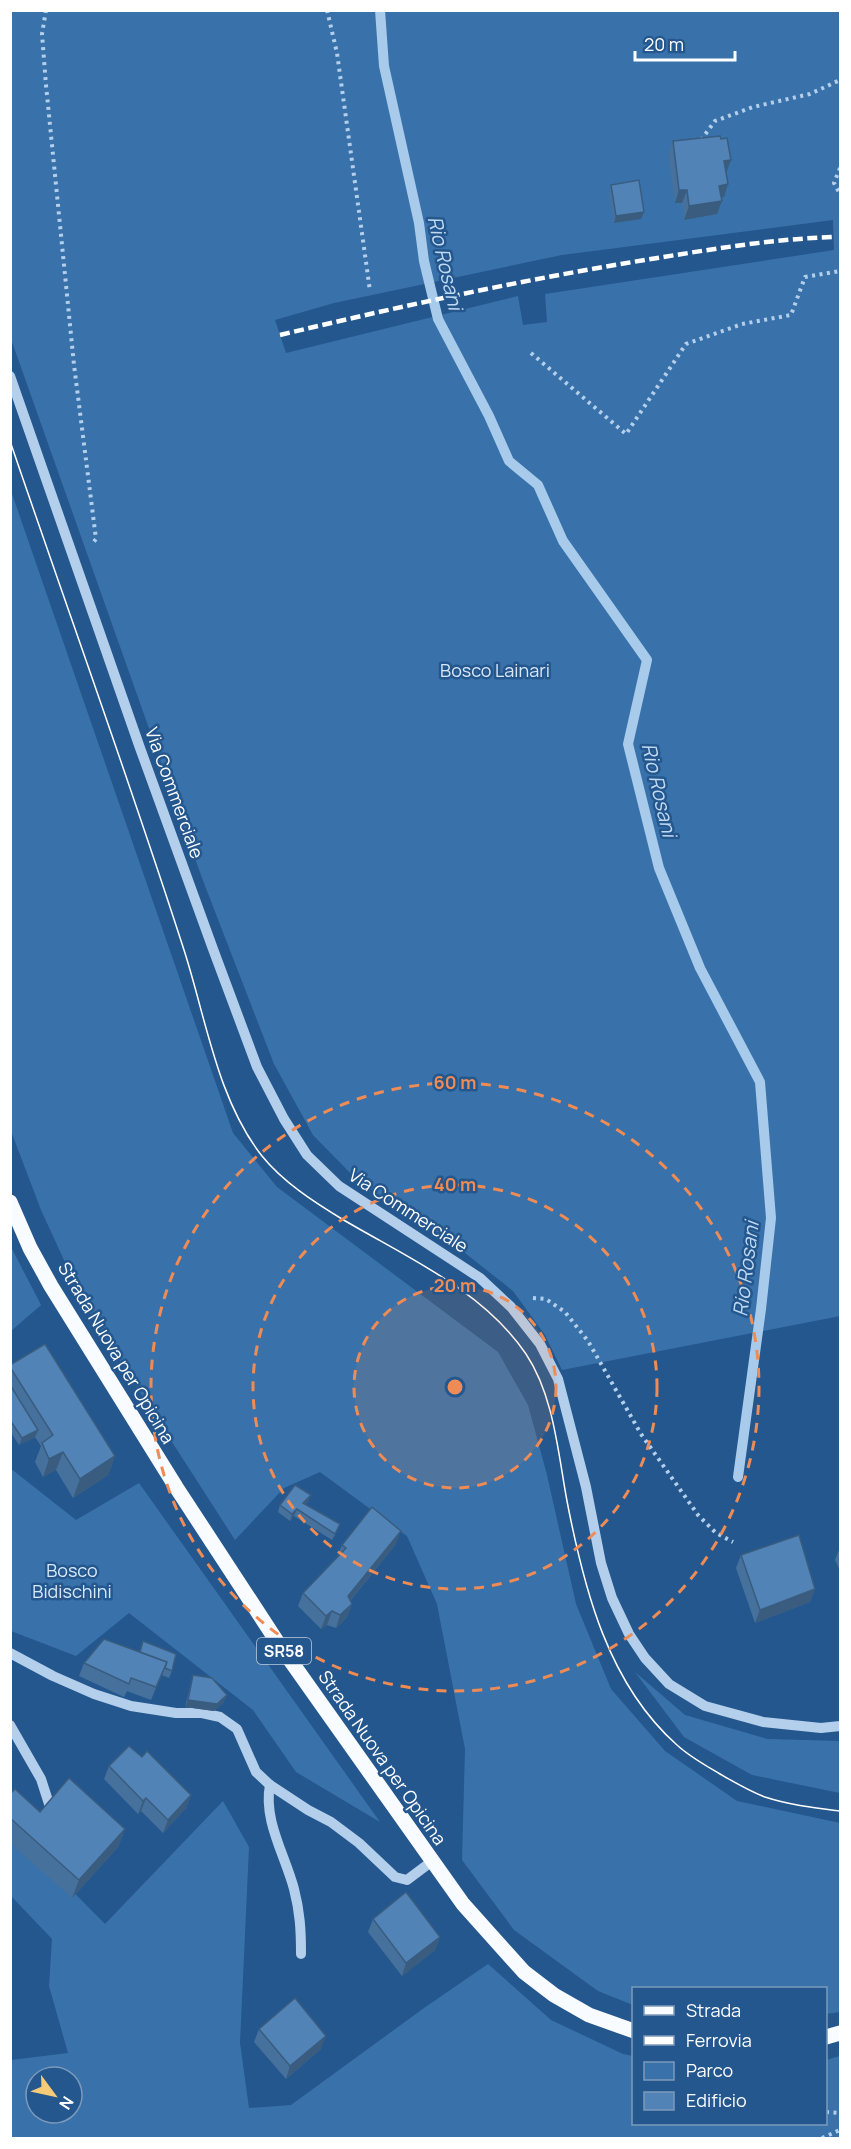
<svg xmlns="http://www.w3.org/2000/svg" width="851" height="2149" font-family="Manrope,sans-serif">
<rect width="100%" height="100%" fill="#24578e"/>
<!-- green -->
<g fill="#3972aa" fill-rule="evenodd">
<path d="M10,11H840V1316L562,1370L545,1335L513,1291L450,1241L358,1181L313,1135L274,1064L202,878L11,339ZM833,220L834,250L545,294L547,322L523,325L518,296L286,353L275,320L334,303L562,255Z"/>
<polygon points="10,488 233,1133 277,1187 498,1352 528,1405 547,1475 576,1604 611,1689 665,1751 737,1801 840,1823 840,2012 826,2014 826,1988 634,1988 633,2005 598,1991 514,1930 462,1860 465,1749 437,1604 407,1536 320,1472 284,1488 235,1540 86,1308 41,1210 11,1131"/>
<polygon points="10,1245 41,1305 11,1331 10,1331"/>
<polygon points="10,1468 76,1520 139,1483 380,1822 296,1772 253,1710 129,1613 76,1656 11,1631"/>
<polygon points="635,1672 685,1715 767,1739 840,1741 840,1793 752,1775 684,1737"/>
<path d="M223,1801L249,1847L240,2043L249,2108L291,2105L424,2008L488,1964L551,2020L623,2054L633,2056L634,2124H826V2060L840,2056V2138H11V2060L68,2053L49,1986L52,1939L11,1896L10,1828L105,1924ZM36,2077H72V2113H36Z"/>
</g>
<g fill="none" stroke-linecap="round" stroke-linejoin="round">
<!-- stream -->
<polyline stroke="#a8cbec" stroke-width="10" points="380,10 384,66 419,223 424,261 438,319 489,416 509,461 538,485 563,541 647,660 628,744 659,868 700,968 760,1082 771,1218 761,1309 738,1477"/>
<!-- path -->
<g stroke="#b4cfeb" stroke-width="4" stroke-dasharray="3 4.5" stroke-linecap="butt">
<polyline points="46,10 42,34 46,85 74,365 96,539 92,544"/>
<polyline points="327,10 337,53 370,291"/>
<polyline points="701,140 715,121 753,107 810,94 840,80"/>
<polyline points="840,168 834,183 840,194"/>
<polyline points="531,353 626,434 686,344 742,324 791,315 805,277 840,271"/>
<polyline points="533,1298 546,1299 565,1312 588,1341 641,1434 698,1515 716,1533 733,1542"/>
<polyline points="826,2112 840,2113"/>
<polyline points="822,2138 840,2130"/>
</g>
<!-- minor -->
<g stroke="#b4cfeb" stroke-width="10">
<polyline points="10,376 140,748 213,949 257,1067 284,1119 307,1155 339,1186 480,1278 511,1307 540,1344 558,1379 586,1487 601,1563 612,1598 629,1634 645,1658 669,1684 705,1706 763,1722 821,1728 840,1726"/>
<polyline points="10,1653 53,1676 94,1694 131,1706 176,1713 202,1713 220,1717 237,1729 256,1772 270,1785 308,1810 331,1822 359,1843 395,1877 407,1880 431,1862"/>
<polyline points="10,1725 41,1779 50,1807"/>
<path d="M270,1785C263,1820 285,1855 294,1889C300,1912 301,1930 301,1954"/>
</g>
<!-- major -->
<g stroke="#f8fbff" stroke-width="15">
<polyline points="10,1202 30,1248 51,1286 176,1487 278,1643 463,1904 524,1972 554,1995 589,2015 634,2031"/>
<polyline points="826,2037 840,2033"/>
</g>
<!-- tram -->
<path stroke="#fff" stroke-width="1.5" d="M10,441C68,611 129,779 184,950C206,1018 217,1099 262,1156C283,1182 314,1202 342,1219C406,1257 483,1290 526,1354C554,1396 558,1453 567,1501C584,1589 608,1684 677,1745C690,1757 705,1765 720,1774C734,1782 749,1791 765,1797C789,1805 816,1808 840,1811"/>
<!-- rail -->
<path stroke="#fff" stroke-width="4.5" stroke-dasharray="10 4.5" stroke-linecap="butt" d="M280,335C401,306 522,280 645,260C707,250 770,239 834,237"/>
</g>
<!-- wall -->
<g fill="#46719d">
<polygon points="673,141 726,173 724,197 721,198 717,214 684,220 682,203 675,203 668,154"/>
<polygon points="611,185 644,212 641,219 614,223 609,192"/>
<polygon points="10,1365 115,1456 108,1475 73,1498 56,1470 43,1477 35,1462 41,1446 35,1437 19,1445 10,1431"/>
<polygon points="308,1502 306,1504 337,1531 332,1540 294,1516 290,1521 278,1512 280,1505"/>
<polygon points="396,1544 350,1601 352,1604 347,1617 336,1628 327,1625 321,1629 298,1606 303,1593 337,1557 342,1545"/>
<polygon points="840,1547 840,1571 835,1560"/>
<polygon points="741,1555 815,1589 810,1602 755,1623 736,1568"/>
<polygon points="143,1641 172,1671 169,1678 162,1675 151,1700 127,1691 124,1697 79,1676 84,1663 139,1652"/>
<polygon points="193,1675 224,1702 214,1711 185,1707"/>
<polygon points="142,1757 191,1795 186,1808 163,1833 141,1811 138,1814 104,1779 109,1766"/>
<polygon points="10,1794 40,1812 125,1829 118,1847 72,1898 10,1843"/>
<polygon points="373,1919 440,1937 435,1950 402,1976 368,1932"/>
<polygon points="259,2029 321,2049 286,2079 254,2042"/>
</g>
<!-- shaded-wall -->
<g fill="#395c7f">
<polygon points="731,160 726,173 724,161"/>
<polygon points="728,184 724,197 714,199 719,186"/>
<polygon points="679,190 687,190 682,203 675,203"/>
<polygon points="722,201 717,214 684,220 689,206"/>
<polygon points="644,212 641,219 614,223 616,216"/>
<polygon points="38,1430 35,1437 19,1445 22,1438"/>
<polygon points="63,1452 56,1470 43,1477 49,1459"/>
<polygon points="115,1456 108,1475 73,1498 80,1479"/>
<polygon points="311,1495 308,1502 301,1510 303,1503"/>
<polygon points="297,1509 294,1516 290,1521 292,1514"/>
<polygon points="401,1531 396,1544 343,1609 348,1596"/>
<polygon points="815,1589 810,1602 755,1623 760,1610"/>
<polygon points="352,1604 347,1617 336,1628 340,1615"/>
<polygon points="332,1611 327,1625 321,1629 326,1616"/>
<polygon points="167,1662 162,1675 151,1700 156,1687"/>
<polygon points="227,1695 224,1702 214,1711 185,1707 188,1700"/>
<polygon points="191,1795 186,1808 163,1833 168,1820"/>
<polygon points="146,1798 141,1811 138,1814 143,1801"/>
<polygon points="125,1829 118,1847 72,1898 79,1880"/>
<polygon points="440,1937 435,1950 402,1976 406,1963"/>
<polygon points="326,2036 321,2049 286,2079 290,2066"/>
</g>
<!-- building -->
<g fill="#5183b6" stroke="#395c7f" stroke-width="1.5">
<polygon points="720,136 721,139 727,138 731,160 724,161 728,184 719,186 722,201 689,206 687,190 679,190 673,141"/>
<polygon points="639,180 644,212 616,216 611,185"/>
<polygon points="45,1344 115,1456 80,1479 63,1452 49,1459 42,1443 53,1435 10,1367 10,1365"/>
<polygon points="12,1388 38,1430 22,1438 10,1420 10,1389"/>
<polygon points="295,1485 311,1495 303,1503 340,1524 335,1534 297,1509 292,1514 280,1505"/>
<polygon points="372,1507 401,1531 348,1596 352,1604 340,1615 332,1611 326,1616 303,1593 346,1548 342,1545"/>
<polygon points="799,1535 815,1589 760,1610 741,1555"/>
<polygon points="104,1639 167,1662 156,1687 131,1678 129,1684 84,1663"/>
<polygon points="143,1641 176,1654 172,1671 165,1668 167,1662 140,1652"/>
<polygon points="193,1675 212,1678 227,1695 217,1704 188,1700"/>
<polygon points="129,1746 142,1757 147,1751 191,1795 168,1820 146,1798 143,1801 109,1766"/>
<polygon points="69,1778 125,1829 79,1880 10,1818 10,1794 15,1789 40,1812"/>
<polygon points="406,1892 440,1937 406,1963 373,1919"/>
<polygon points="295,1998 326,2036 290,2066 259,2029"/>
</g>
<!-- distance rings -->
<circle cx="455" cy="1387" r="101" fill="#ef8b55" fill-opacity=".12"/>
<g fill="none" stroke="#ef8b55" stroke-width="3" stroke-dasharray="10 8">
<circle cx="455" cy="1387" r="101"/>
<circle cx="455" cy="1387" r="202"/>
<circle cx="455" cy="1387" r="304"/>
</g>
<g text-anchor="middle" stroke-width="5" stroke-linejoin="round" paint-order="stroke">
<!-- shield labels -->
<rect fill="#24578e" stroke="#bdcddd" stroke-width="1.5" x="257" y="1638" width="54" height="26" rx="4.5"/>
<g font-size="16" font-weight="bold" fill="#fff">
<text x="284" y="1657">SR58</text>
</g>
<!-- park labels -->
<g font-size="18" fill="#d9e8f8" stroke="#24578e">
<text x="495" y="677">Bosco Lainari</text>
<text x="72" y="1577">Bosco<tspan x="72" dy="21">Bidischini</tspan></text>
</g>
<!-- street labels -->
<g font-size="18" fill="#fff" stroke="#24578e">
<text transform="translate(174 793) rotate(70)" y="6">Via Commerciale</text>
<text transform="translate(408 1211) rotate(33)" y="6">Via Commerciale</text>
<text transform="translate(116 1353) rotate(59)" y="6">Strada Nuova per Opicina</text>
<text transform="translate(382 1758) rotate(55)" y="6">Strada Nuova per Opicina</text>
</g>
<!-- water labels -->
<g font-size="20" font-style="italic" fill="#c0d9f2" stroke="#24578e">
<text transform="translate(445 263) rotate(77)" y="7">Rio Rosani</text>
<text transform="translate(659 790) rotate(77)" y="7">Rio Rosani</text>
<text transform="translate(746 1269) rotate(-83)" y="7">Rio Rosani</text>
</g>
</g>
<circle cx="455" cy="1387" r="9" fill="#ef8b55" stroke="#24578e" stroke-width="3"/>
<g font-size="18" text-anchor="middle" font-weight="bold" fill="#ef8b55" stroke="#24578e" stroke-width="5" stroke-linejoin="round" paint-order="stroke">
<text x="455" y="1089">60 m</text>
<text x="455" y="1191">40 m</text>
<text x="455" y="1292">20 m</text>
</g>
<!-- border -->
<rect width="851" height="2149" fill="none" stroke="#ffffff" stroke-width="24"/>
<!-- legend -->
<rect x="632" y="1987" width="195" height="138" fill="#24578e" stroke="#7c9abb" stroke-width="1.5"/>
<rect x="644" y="2006" width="30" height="9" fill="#f8fbff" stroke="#7c9abb" stroke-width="1.5"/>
<text x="686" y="2017" font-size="18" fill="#ffffff">Strada</text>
<rect x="644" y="2036" width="30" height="9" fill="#ffffff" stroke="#7c9abb" stroke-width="1.5"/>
<text x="686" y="2047" font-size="18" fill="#ffffff">Ferrovia</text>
<rect x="644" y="2062" width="30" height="18" fill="#3972aa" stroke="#7c9abb" stroke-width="1.5"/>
<text x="686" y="2077" font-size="18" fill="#ffffff">Parco</text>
<rect x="644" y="2092" width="30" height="18" fill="#5183b6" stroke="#7c9abb" stroke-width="1.5"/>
<text x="686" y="2107" font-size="18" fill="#ffffff">Edificio</text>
<!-- north arrow -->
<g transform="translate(54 2095) rotate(123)"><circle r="28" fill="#24578e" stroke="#7c9abb" stroke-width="1.5"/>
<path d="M0-4.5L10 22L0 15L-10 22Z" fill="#f5cb78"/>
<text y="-9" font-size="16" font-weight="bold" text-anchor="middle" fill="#ffffff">N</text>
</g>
<!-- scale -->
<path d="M635 51v9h100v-9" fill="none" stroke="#ffffff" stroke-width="3"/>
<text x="644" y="51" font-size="18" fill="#ffffff" stroke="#24578e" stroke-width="4.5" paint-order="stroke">20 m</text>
</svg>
